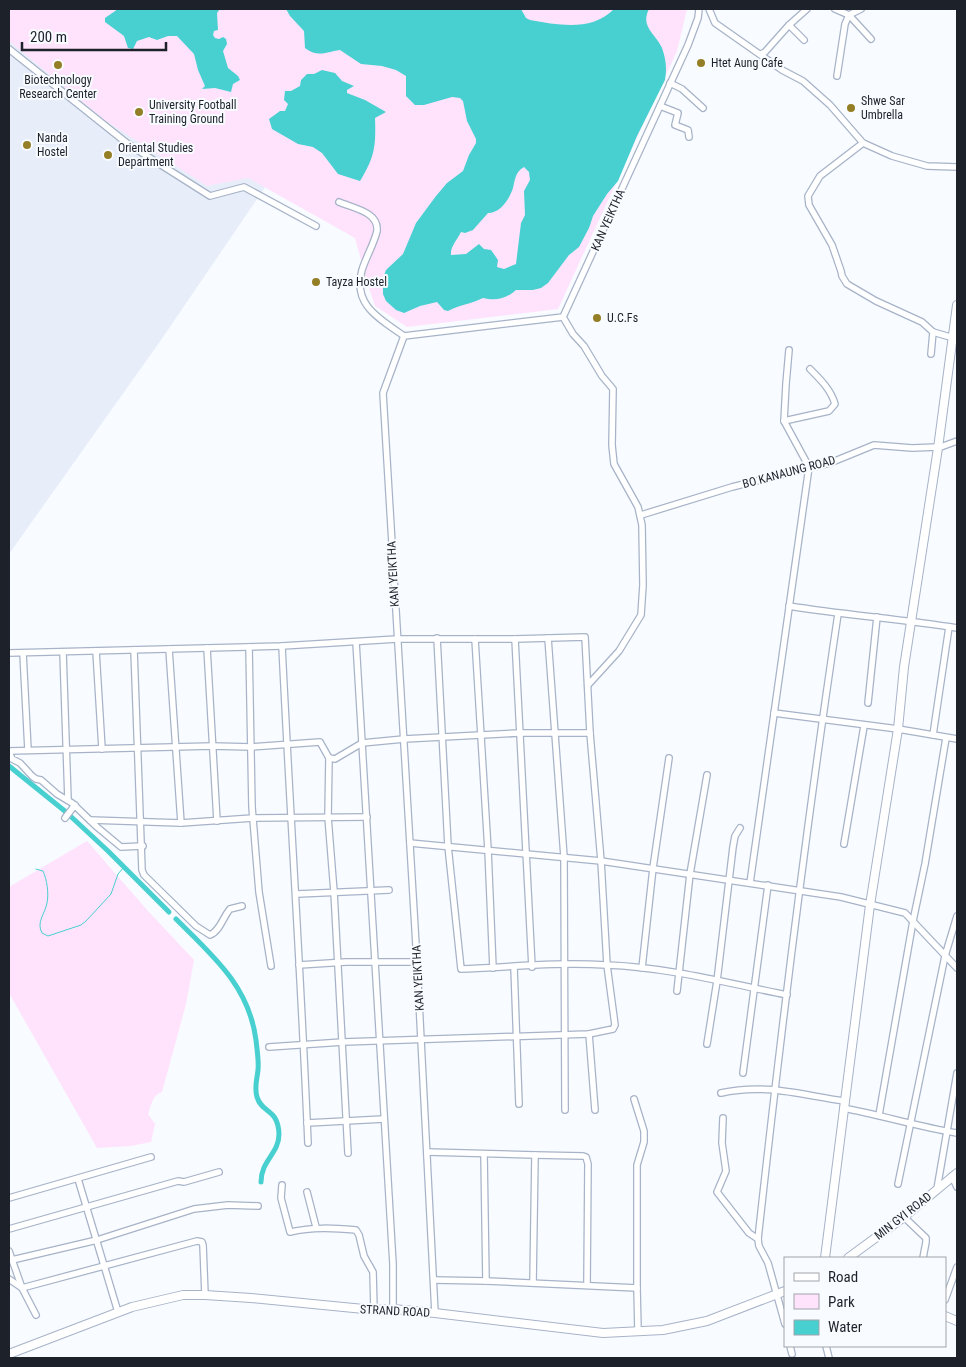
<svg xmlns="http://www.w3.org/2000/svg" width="966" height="1367" font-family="'Roboto Condensed',sans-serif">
<rect width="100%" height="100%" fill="#f8fbff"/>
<!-- built -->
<polygon fill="#e7eef9" points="9,9 270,180 161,340 9,554"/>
<!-- green -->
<g fill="#ffe3fd">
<polygon points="9,9 687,9 677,51 558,309 407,327 375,306 367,282 355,238 248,178 207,186 106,121 9,41"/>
<path d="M87,841L147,910L194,960L186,1004L162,1092C152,1095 151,1106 148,1114L155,1124L151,1142L131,1146L97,1148L9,993V887Z"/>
</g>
<!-- water -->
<g fill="#48d0d1" fill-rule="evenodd">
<polygon points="118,9 220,9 217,13 218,30 214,31 213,35 215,38 219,39 223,37 226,39 227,44 223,51 228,68 238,76 240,80 233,84 231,92 215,88 202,89 205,86 198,70 194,54 177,36 168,36 157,40 149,37 137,41 133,49 128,48 124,36 105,22 105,18"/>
<path d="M286,9H521L526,18L530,20C559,25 591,32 614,9H649C640,27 655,33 662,48C666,59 667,69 665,80L637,136L618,181L607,194L593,216L589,228L579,247L569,255L548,283L541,288L533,290H516C506,299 496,301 483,298C471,304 459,305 448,311L444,310L437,302L420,306L404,313L396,310L386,301L383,294V278L386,270L403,254L416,223L436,196L447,183L463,171L469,155L476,143V139L467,121L463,101L460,98L452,97L424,105H415L406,96V76L396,70L382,66L361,64L340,50C325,52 319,58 305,48L304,31L290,16ZM524,167L529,172L530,180L524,191L525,215L521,223L516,264L504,269L497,267L498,260L491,250L484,249L479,244L466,254L451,255C450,247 457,240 461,232L465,233L473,230L488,213C500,213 509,200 513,188C515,180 515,172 524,167Z"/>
<path d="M322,70L335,73L342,81L354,86L347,90V93L365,100L386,112L375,118C376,145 375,157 360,181L338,174L322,153L313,147L298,144L272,129L269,119L280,111H285L288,104L284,100L285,91H291L300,86L301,80L307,74H314Z"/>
</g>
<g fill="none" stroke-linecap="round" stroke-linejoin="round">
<!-- stream -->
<path stroke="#48d0d1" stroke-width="1" d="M36,869L43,871C47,880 49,893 47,903C45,914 36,922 42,933L48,936L81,925L86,921L111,894L118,874L124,867"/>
<!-- canal -->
<g stroke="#48d0d1" stroke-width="5">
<polyline points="9,766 66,812 108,851 169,912"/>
<path d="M176,919C213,956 249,986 256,1040C257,1050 259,1061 258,1070C257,1080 254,1087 257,1097C262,1114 278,1108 279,1134C279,1154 261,1160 261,1182"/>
</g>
<!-- street casing -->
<g stroke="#a7b3c8" stroke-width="8">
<g id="street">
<polyline points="709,9 715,23 782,70 803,81 830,105 863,143 892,156 927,166 957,167"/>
<polyline points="835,9 849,15 871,39"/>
<polyline points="789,25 807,9"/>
<polyline points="9,49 128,144 210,196 244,187 316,226"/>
<polyline points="761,54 765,52 789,25 804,40"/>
<polyline points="837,76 845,24 849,15 861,9"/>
<polyline points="670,83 682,89 703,108"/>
<polyline points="660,106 678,113 675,125 688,130 689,137"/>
<polyline points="863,143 820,176 808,196 809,205 832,245 841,271 842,276 847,284 876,301 922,322 933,332 957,339"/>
<path d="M339,202C353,208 379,212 377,231C374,244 366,257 362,270C352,305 380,319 404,336"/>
<polyline points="563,317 573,334 584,346 602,376 613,389 612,445 614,464 638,507 642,525 643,585 641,615 619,651 588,685"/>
<polyline points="931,354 933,332"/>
<path d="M784,421L829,411L835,404C831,390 821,380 810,369"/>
<polyline points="938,448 957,441"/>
<polyline points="641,515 732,487 830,463 874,445 912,448 938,447"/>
<path d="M789,606C845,615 901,619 957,628"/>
<path d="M437,638L448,846L461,969C510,967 558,962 606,965C667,967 727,983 787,995"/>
<polyline points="548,638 564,857 565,1110"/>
<polyline points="475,639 488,850 493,968"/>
<polyline points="515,639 532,967"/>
<polyline points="356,642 393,1264 393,1309"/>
<path d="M282,646C290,812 301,977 308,1143"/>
<polyline points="249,647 252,807 259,892 271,966"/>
<polyline points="207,648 217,821"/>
<polyline points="169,649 181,823 253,818 367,817"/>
<path d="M134,650L142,870L144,875L196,926L210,935C220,931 223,917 230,909L242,906"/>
<polyline points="96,651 102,749"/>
<polyline points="63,652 68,800"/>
<polyline points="9,653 282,646 397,639 515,639 585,637 590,733 601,861 607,965 615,1025 613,1029 589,1034 343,1042 269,1047"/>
<polyline points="23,653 28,750"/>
<polyline points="868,703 877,617"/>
<polyline points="774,713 898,729 957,739"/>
<polyline points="933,735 949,627"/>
<polyline points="9,751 213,746 251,747 320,742 329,758 328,817 334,892 348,1153"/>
<polyline points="9,752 12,759 20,763 32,776 36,779 41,780 57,794 72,803 97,827 121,847 143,846"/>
<polyline points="329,758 335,759 362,743 404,739 520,733 590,733"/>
<polyline points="65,818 75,805"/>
<polyline points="90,820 181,823"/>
<polyline points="410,843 601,861 841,897 905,913 957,968"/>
<polyline points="844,844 864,726"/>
<polyline points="750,883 809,467 784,421 786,384 789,350"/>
<polyline points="297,894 389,890"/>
<polyline points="299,965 346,962 417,962"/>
<polyline points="514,967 519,1104"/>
<polyline points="642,968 653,868 669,758"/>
<polyline points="677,991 690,874 707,775"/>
<polyline points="589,1034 595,1110"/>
<polyline points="707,1044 717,981 733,847 735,836 740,828"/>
<polyline points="743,1073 768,885"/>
<path d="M721,1093C765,1083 801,1095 844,1101"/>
<polyline points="634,1099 644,1131 644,1142 637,1165 637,1288 638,1331"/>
<path d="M843,1108C881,1115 919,1127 957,1133"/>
<polyline points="879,1115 913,921 925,864 946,738"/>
<polyline points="723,1118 722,1143 726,1171 717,1192 749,1233 758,1239 759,1246 768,1263 785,1324"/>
<polyline points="307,1123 384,1119"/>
<polyline points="427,1152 535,1155 533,1283"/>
<polyline points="484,1154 486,1281"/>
<polyline points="535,1155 583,1156 586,1157 588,1164 587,1285"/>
<polyline points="952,1176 957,1187"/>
<polyline points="78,1179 118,1312"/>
<polyline points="898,1184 945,956 957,916"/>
<path d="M282,1185L281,1198L290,1232C313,1227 333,1228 356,1230L359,1235L364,1256L373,1272L374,1310"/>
<polyline points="937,1189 957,1073"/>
<polyline points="307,1192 316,1227"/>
<polyline points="9,1198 151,1157"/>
<polyline points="904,1217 926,1238 926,1242 923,1258"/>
<polyline points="9,1229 178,1181 184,1182 219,1172"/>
<path d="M758,1239C781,1030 807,821 838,614"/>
<polyline points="9,1251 22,1288 36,1315"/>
<polyline points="12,1260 97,1240 194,1209 228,1205 258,1206"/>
<polyline points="9,1279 22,1288 197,1241 202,1242 203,1245 205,1295"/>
<polyline points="434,1280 486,1281 637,1288"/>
<polyline points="945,1300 957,1267"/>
<polyline points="435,1313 417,962 383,393 404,336 563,317 688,45 698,18 699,9"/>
<polyline points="790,1346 792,1354"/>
<polyline points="826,1346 829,1358"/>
</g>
</g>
<!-- secondary casing -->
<g stroke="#a7b3c8" stroke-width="10">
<g id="secondary">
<polyline points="825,1258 870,905 898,729 904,667 938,448 957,305"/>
<polyline points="848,1258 904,1217 957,1173"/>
<polyline points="945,1316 957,1321"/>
<polyline points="9,1354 132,1307 183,1295 205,1295 251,1298 374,1310 393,1309 435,1313 603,1333 663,1330 707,1321 785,1291"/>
</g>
</g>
<!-- street -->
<use href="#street" stroke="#fff" stroke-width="5.5"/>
<!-- secondary -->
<use href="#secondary" stroke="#fff" stroke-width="8"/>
</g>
<!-- markers -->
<g fill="#947f26" stroke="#f8fbff" stroke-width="2">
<circle cx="701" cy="63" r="5"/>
<circle cx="58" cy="65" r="5"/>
<circle cx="851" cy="108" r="5"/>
<circle cx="139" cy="112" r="5"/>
<circle cx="27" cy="145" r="5"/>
<circle cx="108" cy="155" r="5"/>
<circle cx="316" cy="282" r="5"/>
<circle cx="597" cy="318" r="5"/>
</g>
<g text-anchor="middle" stroke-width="4" stroke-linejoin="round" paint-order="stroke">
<!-- poi labels -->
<g font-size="12" fill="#1d222a" stroke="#f8fbff" text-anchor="start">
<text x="711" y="67">Htet Aung Cafe</text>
<text x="58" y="84" text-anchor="middle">Biotechnology<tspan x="58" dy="14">Research Center</tspan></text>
<text x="861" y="105">Shwe Sar<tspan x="861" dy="14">Umbrella</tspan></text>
<text x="149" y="109">University Football<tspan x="149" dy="14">Training Ground</tspan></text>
<text x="37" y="142">Nanda<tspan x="37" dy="14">Hostel</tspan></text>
<text x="118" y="152">Oriental Studies<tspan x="118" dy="14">Department</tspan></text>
<text x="326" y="286">Tayza Hostel</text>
<text x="607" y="322">U.C.Fs</text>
</g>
<!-- street labels -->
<g font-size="12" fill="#1d222a" stroke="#f8fbff">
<text transform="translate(608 220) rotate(-66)" y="4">KAN YEIKTHA</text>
<text transform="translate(789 472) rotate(-15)" y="4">BO KANAUNG ROAD</text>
<text transform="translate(393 574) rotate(-93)" y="4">KAN YEIKTHA</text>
<text transform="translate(418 978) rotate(-93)" y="4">KAN YEIKTHA</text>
<text transform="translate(903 1216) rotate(-38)" y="4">MIN GYI ROAD</text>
<text transform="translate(395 1311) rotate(3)" y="4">STRAND ROAD</text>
</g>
</g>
<!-- border -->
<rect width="966" height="1367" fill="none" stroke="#1d222a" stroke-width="20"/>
<!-- legend -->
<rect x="784" y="1257" width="162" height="90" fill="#f8fbff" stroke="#a0a4aa"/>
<rect x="794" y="1273" width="25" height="8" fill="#ffffff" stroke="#a0a4aa"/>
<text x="828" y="1282" font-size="15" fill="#1d222a">Road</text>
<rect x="794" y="1294" width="25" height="15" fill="#ffe3fd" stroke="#a0a4aa"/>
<text x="828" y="1307" font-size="15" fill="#1d222a">Park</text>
<rect x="794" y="1320" width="25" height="15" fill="#48d0d1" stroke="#a0a4aa"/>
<text x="828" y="1332" font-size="15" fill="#1d222a">Water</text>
<!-- scale -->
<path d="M22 42v8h144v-8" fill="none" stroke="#1d222a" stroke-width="2.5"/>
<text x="30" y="42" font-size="15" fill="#1d222a" stroke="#f8fbff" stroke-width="4" paint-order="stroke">200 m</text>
</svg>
